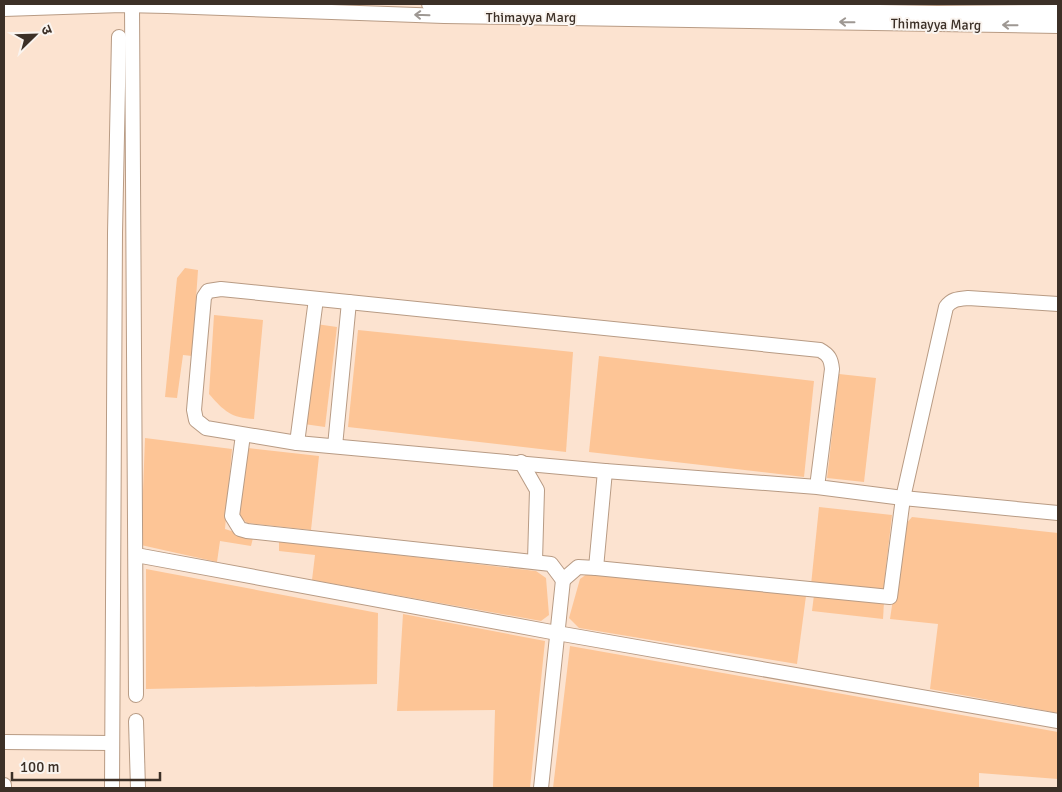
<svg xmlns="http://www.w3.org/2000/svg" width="1062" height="792" font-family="Signika,'Noto Sans Devanagari',sans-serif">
<rect width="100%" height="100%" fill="#fce3d0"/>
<!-- green -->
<g fill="#fdc596">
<polygon points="185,268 198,270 192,356 183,355 177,398 165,397 177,278"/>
<path d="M214,315L263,320L254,419C231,418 224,411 209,394Z"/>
<polygon points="316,324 337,327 325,427 304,424"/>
<polygon points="358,330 573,352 566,452 348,427"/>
<polygon points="599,356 814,381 804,477 589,452"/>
<polygon points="839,374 876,378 864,482 827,478"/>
<polygon points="145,438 232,449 225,529 253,538 251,546 220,541 217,562 141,545"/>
<polygon points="248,448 319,456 311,530 247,523 238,515"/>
<polygon points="819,507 892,515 883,594 811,585"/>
<polygon points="912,517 1058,533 1058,713 930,689 938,624 890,619 904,526"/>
<polygon points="279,541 536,571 546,578 549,615 541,621 312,580 315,555 279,551"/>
<polygon points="146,569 378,613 377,684 146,689"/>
<polygon points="587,574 806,596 797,664 579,628 569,618 580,579"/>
<polygon points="814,595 884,602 883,619 812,611"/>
<polygon points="403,614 545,641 530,788 493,788 495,710 397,711"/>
<polygon points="570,646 1058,732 1058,779 979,773 979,788 553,788"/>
</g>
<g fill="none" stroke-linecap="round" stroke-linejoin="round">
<!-- minor casing -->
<g stroke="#b89b84" stroke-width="16">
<g id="minor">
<polyline points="429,4 937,13 1058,12"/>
<polyline points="132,5 136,695"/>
<polyline points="4,9 122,5 167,6 444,16 1058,26"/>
<path d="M243,435L232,516L240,529L247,531L551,564L563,580L578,567L596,568L890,597L903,498L946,307C952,299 958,299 968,298L1058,304"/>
<polyline points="297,443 316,299"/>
<polyline points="335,446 349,302"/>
<polyline points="521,462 537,490 535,561"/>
<path d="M817,487L832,369C831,359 829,355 820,350L221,289L208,291L204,297L194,410L196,420L206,428L297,443L605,471L817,487L903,498L1058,513"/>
<polyline points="136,555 557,633 1058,721"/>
<polyline points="596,568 605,471"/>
<polyline points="136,721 138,788"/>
<polyline points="4,742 111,743"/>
<polyline points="4,785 4,788"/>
<polyline points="112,788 115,233 119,37"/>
<polyline points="541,788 563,580"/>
</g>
</g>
<!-- minor -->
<use href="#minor" stroke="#fff" stroke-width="14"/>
</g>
<!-- one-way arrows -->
<defs><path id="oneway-shaft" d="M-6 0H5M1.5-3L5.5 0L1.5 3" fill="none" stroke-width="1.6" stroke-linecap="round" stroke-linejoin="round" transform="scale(1.25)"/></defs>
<g stroke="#9e9893">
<use href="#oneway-shaft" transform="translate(422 15) rotate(-178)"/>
<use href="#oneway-shaft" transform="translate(847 22) rotate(-179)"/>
<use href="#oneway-shaft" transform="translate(1010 25) rotate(-179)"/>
</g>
<g text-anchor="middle" stroke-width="4" stroke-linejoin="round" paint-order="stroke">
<!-- street labels -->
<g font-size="14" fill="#3c3027" stroke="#faf4ef">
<text x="531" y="22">Thimayya Marg</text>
<text transform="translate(936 24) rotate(1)" y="5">Thimayya Marg</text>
</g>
</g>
<!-- border -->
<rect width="1062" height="792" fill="none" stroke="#3c3027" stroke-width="10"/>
<!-- north arrow -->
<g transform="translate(35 35) rotate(67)" stroke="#faf4ef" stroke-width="4" paint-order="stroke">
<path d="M0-4L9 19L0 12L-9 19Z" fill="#3c3027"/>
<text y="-8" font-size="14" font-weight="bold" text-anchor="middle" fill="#3c3027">उ</text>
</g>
<!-- scale -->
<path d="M12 772v8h148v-8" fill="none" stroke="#3c3027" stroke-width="2.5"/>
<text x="20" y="772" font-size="15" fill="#3c3027" stroke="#faf4ef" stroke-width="4" paint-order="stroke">100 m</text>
</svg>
